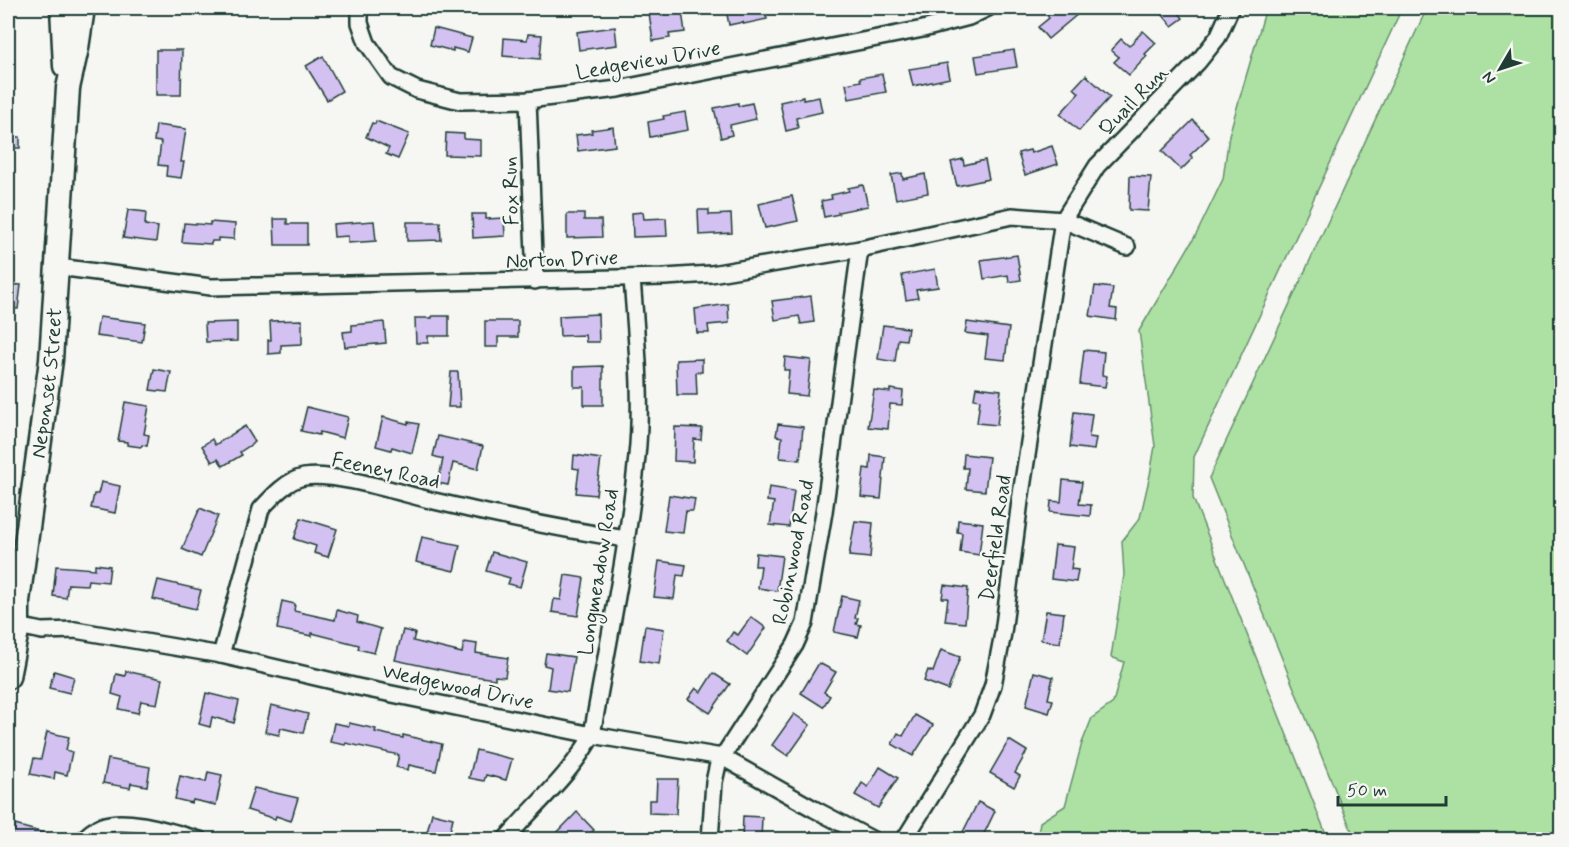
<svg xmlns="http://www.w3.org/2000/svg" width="1569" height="847" font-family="Mynerve,sans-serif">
<rect width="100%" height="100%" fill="#f6f6f2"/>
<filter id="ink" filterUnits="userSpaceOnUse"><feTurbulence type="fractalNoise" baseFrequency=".0167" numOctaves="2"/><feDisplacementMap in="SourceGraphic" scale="12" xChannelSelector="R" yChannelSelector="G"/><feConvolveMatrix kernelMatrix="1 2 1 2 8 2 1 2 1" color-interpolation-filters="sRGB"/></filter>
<g filter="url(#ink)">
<!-- green -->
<g fill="#ade1a4" stroke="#668f6c" stroke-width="1.5">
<polygon points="1266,8 1402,8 1194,457 1193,498 1328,839 1037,839 1040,822 1065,806 1082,743 1092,718 1113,703 1124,662 1111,657 1124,575 1122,541 1140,518 1150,475 1155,446 1139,331 1197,233 1223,179 1229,135"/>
<polygon points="1427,8 1561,8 1562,752 1560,760 1561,839 1355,839 1209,478"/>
</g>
<!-- building -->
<g fill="#d3c1f2" stroke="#1f3d34" stroke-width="1.5">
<polygon points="732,8 764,8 767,19 744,24 743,22 729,25 726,9"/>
<polygon points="1055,8 1085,8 1048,39 1038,27 1049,18 1047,15"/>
<polygon points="1157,8 1175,8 1183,18 1172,26"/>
<polygon points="660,12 661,14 682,12 685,32 669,34 670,38 653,41 649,13"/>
<polygon points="615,27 617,45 579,50 577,32"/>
<polygon points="434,28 472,38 468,52 453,48 453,51 430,45"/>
<polygon points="1143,31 1156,43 1145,54 1147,56 1129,75 1114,62 1119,57 1111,50 1121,39 1129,46"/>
<polygon points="528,34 542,35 540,59 503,56 504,38 527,40"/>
<polygon points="156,50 182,50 181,95 156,95"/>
<polygon points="1014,50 1017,67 978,73 975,56"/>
<polygon points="323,56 342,91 327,100 306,66"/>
<polygon points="947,63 950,78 913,86 909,69"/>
<polygon points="882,74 886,92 849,99 846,84 861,81 860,78"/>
<polygon points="1086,75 1110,97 1079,131 1060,114 1079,93 1074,88"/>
<polygon points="803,97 803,100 819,97 822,112 796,118 798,128 786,131 780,102"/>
<polygon points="738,103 738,106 752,103 756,119 730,125 732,135 721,138 714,108"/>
<polygon points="685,112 688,130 650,137 648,122 664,119 663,116"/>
<polygon points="1193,120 1209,137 1190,155 1193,158 1181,170 1162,151"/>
<polygon points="376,121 409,134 398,159 386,154 389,148 366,137 372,123 375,124"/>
<polygon points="156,125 186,129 181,162 184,162 181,178 166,176 167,166 158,165 161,142 154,141"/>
<polygon points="613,127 615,146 578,151 576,135 592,133 591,130"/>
<polygon points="446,133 464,134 464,139 481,140 481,156 445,155"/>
<rect x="8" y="137" width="12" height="11"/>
<polygon points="1052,146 1058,164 1025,175 1018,153 1030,150 1031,153"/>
<polygon points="963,159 964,165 985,160 989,179 957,186 951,162"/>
<polygon points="902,173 903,179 925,174 928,193 896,199 891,175"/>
<polygon points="1130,176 1151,177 1148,211 1129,210"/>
<polygon points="863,185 868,206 838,212 839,214 824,217 821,201 832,199 831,195 849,191 848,188"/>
<polygon points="792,196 798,221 765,228 759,204"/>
<polygon points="128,210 146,212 145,225 158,227 156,242 123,238"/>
<polygon points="698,210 709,210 709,215 731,214 732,233 699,235"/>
<polygon points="643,212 644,219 666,218 667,236 633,237 632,213"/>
<polygon points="472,214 486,214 486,219 504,218 505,236 473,238"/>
<polygon points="567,214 584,214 584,220 601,220 602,237 567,238"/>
<polygon points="274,219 287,219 287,224 307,224 307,245 275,245"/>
<polygon points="374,221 376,241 348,243 348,236 334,237 333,224"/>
<polygon points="210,222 235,224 234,239 218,238 218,241 212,241 211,244 182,242 184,223 210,225"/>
<polygon points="407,222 440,222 441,240 407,241"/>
<polygon points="1017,255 1021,280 1009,282 1008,275 984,279 981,260"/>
<polygon points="935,269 938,287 916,290 918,298 906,300 902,275"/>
<polygon points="8,284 21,285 18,309 8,308"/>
<polygon points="1095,286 1113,288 1110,308 1117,309 1116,320 1090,316"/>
<polygon points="811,296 814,322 801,324 799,316 775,320 772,301"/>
<polygon points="728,304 729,323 708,325 709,333 697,333 695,309"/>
<polygon points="598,314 599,342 586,342 585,335 560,336 559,316"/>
<polygon points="432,316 449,316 449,336 428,336 428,343 416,343 415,318 432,318"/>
<polygon points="99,317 145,323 142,342 96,336"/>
<polygon points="302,320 302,344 281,345 281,353 268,354 268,340 271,340 270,321"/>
<polygon points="485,321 518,321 518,337 498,337 498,347 485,347"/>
<polygon points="237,322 237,341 206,342 205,323"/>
<polygon points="384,322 386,343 345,347 343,332 352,331 352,325"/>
<polygon points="967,322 1009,328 1005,360 985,358 988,336 965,333"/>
<polygon points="883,325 908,328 906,340 898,339 895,362 878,359"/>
<polygon points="1084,350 1104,352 1102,375 1107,376 1105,387 1080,384"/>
<polygon points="785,357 811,360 807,396 787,394 789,370 784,370"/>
<polygon points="702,359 702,372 696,372 697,395 677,395 676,360"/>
<polygon points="603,366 603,405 584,405 584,387 574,387 574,367"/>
<polygon points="154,369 171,372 167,392 150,390"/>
<polygon points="451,372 458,372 460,407 448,407"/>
<polygon points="976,387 1001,390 997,425 977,423 980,400 974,399"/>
<polygon points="890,389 903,391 902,405 890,404 888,429 868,427 874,390 890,392"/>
<polygon points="125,402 149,406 144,434 149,435 147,446 142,445 141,447 127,445 127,442 118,441"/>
<polygon points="307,407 348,417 343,438 320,432 319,435 301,431"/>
<polygon points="1074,412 1092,414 1089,437 1096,438 1094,450 1070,447"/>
<polygon points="383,417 408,424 408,422 419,424 412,453 392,447 391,450 376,446"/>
<polygon points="778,424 803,427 800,460 780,458 782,437 776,436"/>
<polygon points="245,426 255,442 240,452 242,455 223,466 218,459 212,462 202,446 212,439 215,445"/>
<polygon points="675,427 702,428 701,440 694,439 693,462 674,461"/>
<polygon points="438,436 483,446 478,469 453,463 448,485 438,483 443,459 433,456"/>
<polygon points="964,454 989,457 985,491 966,489 968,468 963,468"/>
<polygon points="574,455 601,459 596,495 576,493 579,469 573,468"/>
<polygon points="871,455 885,457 881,499 861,497 864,468 870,469"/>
<polygon points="1063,480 1082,482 1079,504 1091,505 1090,516 1050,512 1051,501 1061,502"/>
<polygon points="101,482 120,486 115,513 91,508 94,494 98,494"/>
<polygon points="769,487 794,491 789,527 770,525 774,502 767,501"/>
<polygon points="669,495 695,499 693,511 686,511 683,533 664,531"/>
<polygon points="200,508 218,516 201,557 182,549"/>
<polygon points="301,518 337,529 328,557 314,553 316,546 294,539"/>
<polygon points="958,520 983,523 979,555 960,552 962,533 957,532"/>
<polygon points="855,521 873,523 870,558 849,556"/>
<polygon points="422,537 460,545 454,571 416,562"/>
<polygon points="1055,545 1074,547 1071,569 1078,570 1076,582 1051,579"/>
<polygon points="492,552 527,562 520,587 508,584 510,578 486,571"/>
<polygon points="756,553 782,556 777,591 758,588 761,566 755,566"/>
<polygon points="659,561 686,565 684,576 677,575 674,599 654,597"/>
<polygon points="95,564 110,566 108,582 88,580 87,585 68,584 66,598 53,596 56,566 95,569"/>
<polygon points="565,575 584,578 578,616 552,612 554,599 561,600"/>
<polygon points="158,580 201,590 196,609 153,599"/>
<polygon points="944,585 968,588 965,623 945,621 948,598 942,598"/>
<polygon points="842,596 859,600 855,618 858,618 856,624 861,625 858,637 834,632"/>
<polygon points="282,601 295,604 294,611 335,620 337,610 358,616 357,622 381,629 374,653 358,649 359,645 312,633 312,636 277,629"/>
<polygon points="1046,611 1064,613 1060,643 1041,640"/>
<polygon points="751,617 766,628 747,656 727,641 733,632 738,635"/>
<polygon points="645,626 664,629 659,664 640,661"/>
<polygon points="403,630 415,633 413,641 462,653 464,642 477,644 476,653 508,658 505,677 495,676 495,679 460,674 395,660"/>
<polygon points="941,650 960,657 948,690 924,681 928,670 933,672"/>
<polygon points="546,653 574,657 568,692 548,689 551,667 544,665"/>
<polygon points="819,663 836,672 824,692 830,696 823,707 801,693"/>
<polygon points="54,671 74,677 70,693 49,688"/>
<polygon points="126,671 162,679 157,704 141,701 138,713 119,709 122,697 112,694 116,674 125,676"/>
<polygon points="1034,672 1053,677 1048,699 1053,700 1049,713 1026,706"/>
<polygon points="713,673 730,684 710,713 688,699 696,688 701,692"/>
<polygon points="206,693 239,701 234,723 212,717 210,727 199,724"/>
<polygon points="271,705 308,714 303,733 281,728 279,735 265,732"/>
<polygon points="794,714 810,725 788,756 772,745"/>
<polygon points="915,715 933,725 913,756 892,744 898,733 903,736"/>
<polygon points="334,723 349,726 349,723 376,729 375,732 403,738 403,735 442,744 436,771 409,765 408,770 396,767 399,755 346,743 345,745 330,742"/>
<polygon points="47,732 69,737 66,750 72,752 67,775 55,772 54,779 30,774 34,758 41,759"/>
<polygon points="1009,740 1027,751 1015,773 1020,776 1014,787 990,773"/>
<polygon points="476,750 512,759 506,780 486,775 484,781 469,778"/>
<polygon points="108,759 150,767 147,786 131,783 130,788 103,783"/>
<polygon points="880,767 898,778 878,808 855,795 862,783 868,787"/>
<polygon points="208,772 222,775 216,805 193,800 192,803 175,799 180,776 206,782"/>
<polygon points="657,779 678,779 676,814 649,813 649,800 656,800"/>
<polygon points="254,788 298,798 291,821 276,816 275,819 247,810"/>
<polygon points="978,802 995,811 981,840 973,840 962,834"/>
<polygon points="577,812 594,830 584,840 550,840"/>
<polygon points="432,813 453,818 448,840 425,840"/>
<polygon points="743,816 762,817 761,840 742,840"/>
<polygon points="15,825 55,836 55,840 11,840"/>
</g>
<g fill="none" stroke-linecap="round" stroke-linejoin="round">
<!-- street casing -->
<g stroke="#1f3d34" stroke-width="20">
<g id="street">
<polyline points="360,8 360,23 367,43 391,77 417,90 460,101 528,100 618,89 923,29 969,17 988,8"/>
<polyline points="528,100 535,281"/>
<polyline points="58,267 211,287 665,277 711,274 860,249 1012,216 1063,220 1127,247"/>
<polyline points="18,626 42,631 75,630 221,655 358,687 592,735 722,757 814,809 873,840"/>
<path d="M221,655L261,509C272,497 287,480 304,477C336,472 400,493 434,501C497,516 561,529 626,539"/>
<path d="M83,840C88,834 95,829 102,826C127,816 174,833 200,840"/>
<path d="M505,840C535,804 570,776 592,735C608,642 628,549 637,456C643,397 636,336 632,278"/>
<polyline points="710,840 714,782 718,764 795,645 805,623 824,512 860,249"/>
<polyline points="904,840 982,715 993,685 1003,633 1020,501 1063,220 1097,166 1198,62 1218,37 1231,8"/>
</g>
</g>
<!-- secondary casing -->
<g stroke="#1f3d34" stroke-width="27">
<g id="secondary">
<polyline points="62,8 65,66"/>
<path id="s1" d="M8,677L18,626V601L51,360L68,88L77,48L83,8"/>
</g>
</g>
<!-- street -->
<use href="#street" stroke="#f6f6f2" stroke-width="15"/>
<!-- secondary -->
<use href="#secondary" stroke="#f6f6f2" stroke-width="22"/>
</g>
</g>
<g text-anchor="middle" stroke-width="4.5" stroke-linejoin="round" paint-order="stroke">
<!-- street labels -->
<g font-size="21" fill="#1f3d34" stroke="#f6f6f2">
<text transform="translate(648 60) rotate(-10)" y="7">Ledgeview Drive</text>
<text transform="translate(1133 100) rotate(-46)" y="7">Quail Run</text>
<text transform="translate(510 191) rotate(-92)" y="7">Fox Run</text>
<text transform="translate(562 259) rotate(-2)" y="7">Norton Drive</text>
<text dy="7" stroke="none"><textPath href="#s1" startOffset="297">Neponset Street</textPath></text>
<text transform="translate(386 470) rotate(12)" y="7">Feeney Road</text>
<text transform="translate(995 538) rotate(-82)" y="7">Deerfield Road</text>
<text transform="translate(793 552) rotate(-79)" y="7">Robinwood Road</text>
<text transform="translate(598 572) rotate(-81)" y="7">Longmeadow Road</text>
<text transform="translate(458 686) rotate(12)" y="7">Wedgewood Drive</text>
</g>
</g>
<!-- margin -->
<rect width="1569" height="847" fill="none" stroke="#f6f6f2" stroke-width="30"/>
<rect x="15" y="15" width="1539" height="817" fill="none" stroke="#1f3d34" stroke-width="2" filter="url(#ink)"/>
<!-- north arrow -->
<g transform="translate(1500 69) rotate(231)" stroke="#f6f6f2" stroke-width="4.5" paint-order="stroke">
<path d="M0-4.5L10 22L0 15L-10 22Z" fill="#1f3d34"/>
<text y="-9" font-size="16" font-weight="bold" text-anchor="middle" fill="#1f3d34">N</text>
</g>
<!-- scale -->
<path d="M1338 796v9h108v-9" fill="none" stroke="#1f3d34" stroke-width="3"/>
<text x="1347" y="796" font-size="18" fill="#1f3d34" stroke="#f6f6f2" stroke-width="4.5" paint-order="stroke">50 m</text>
</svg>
